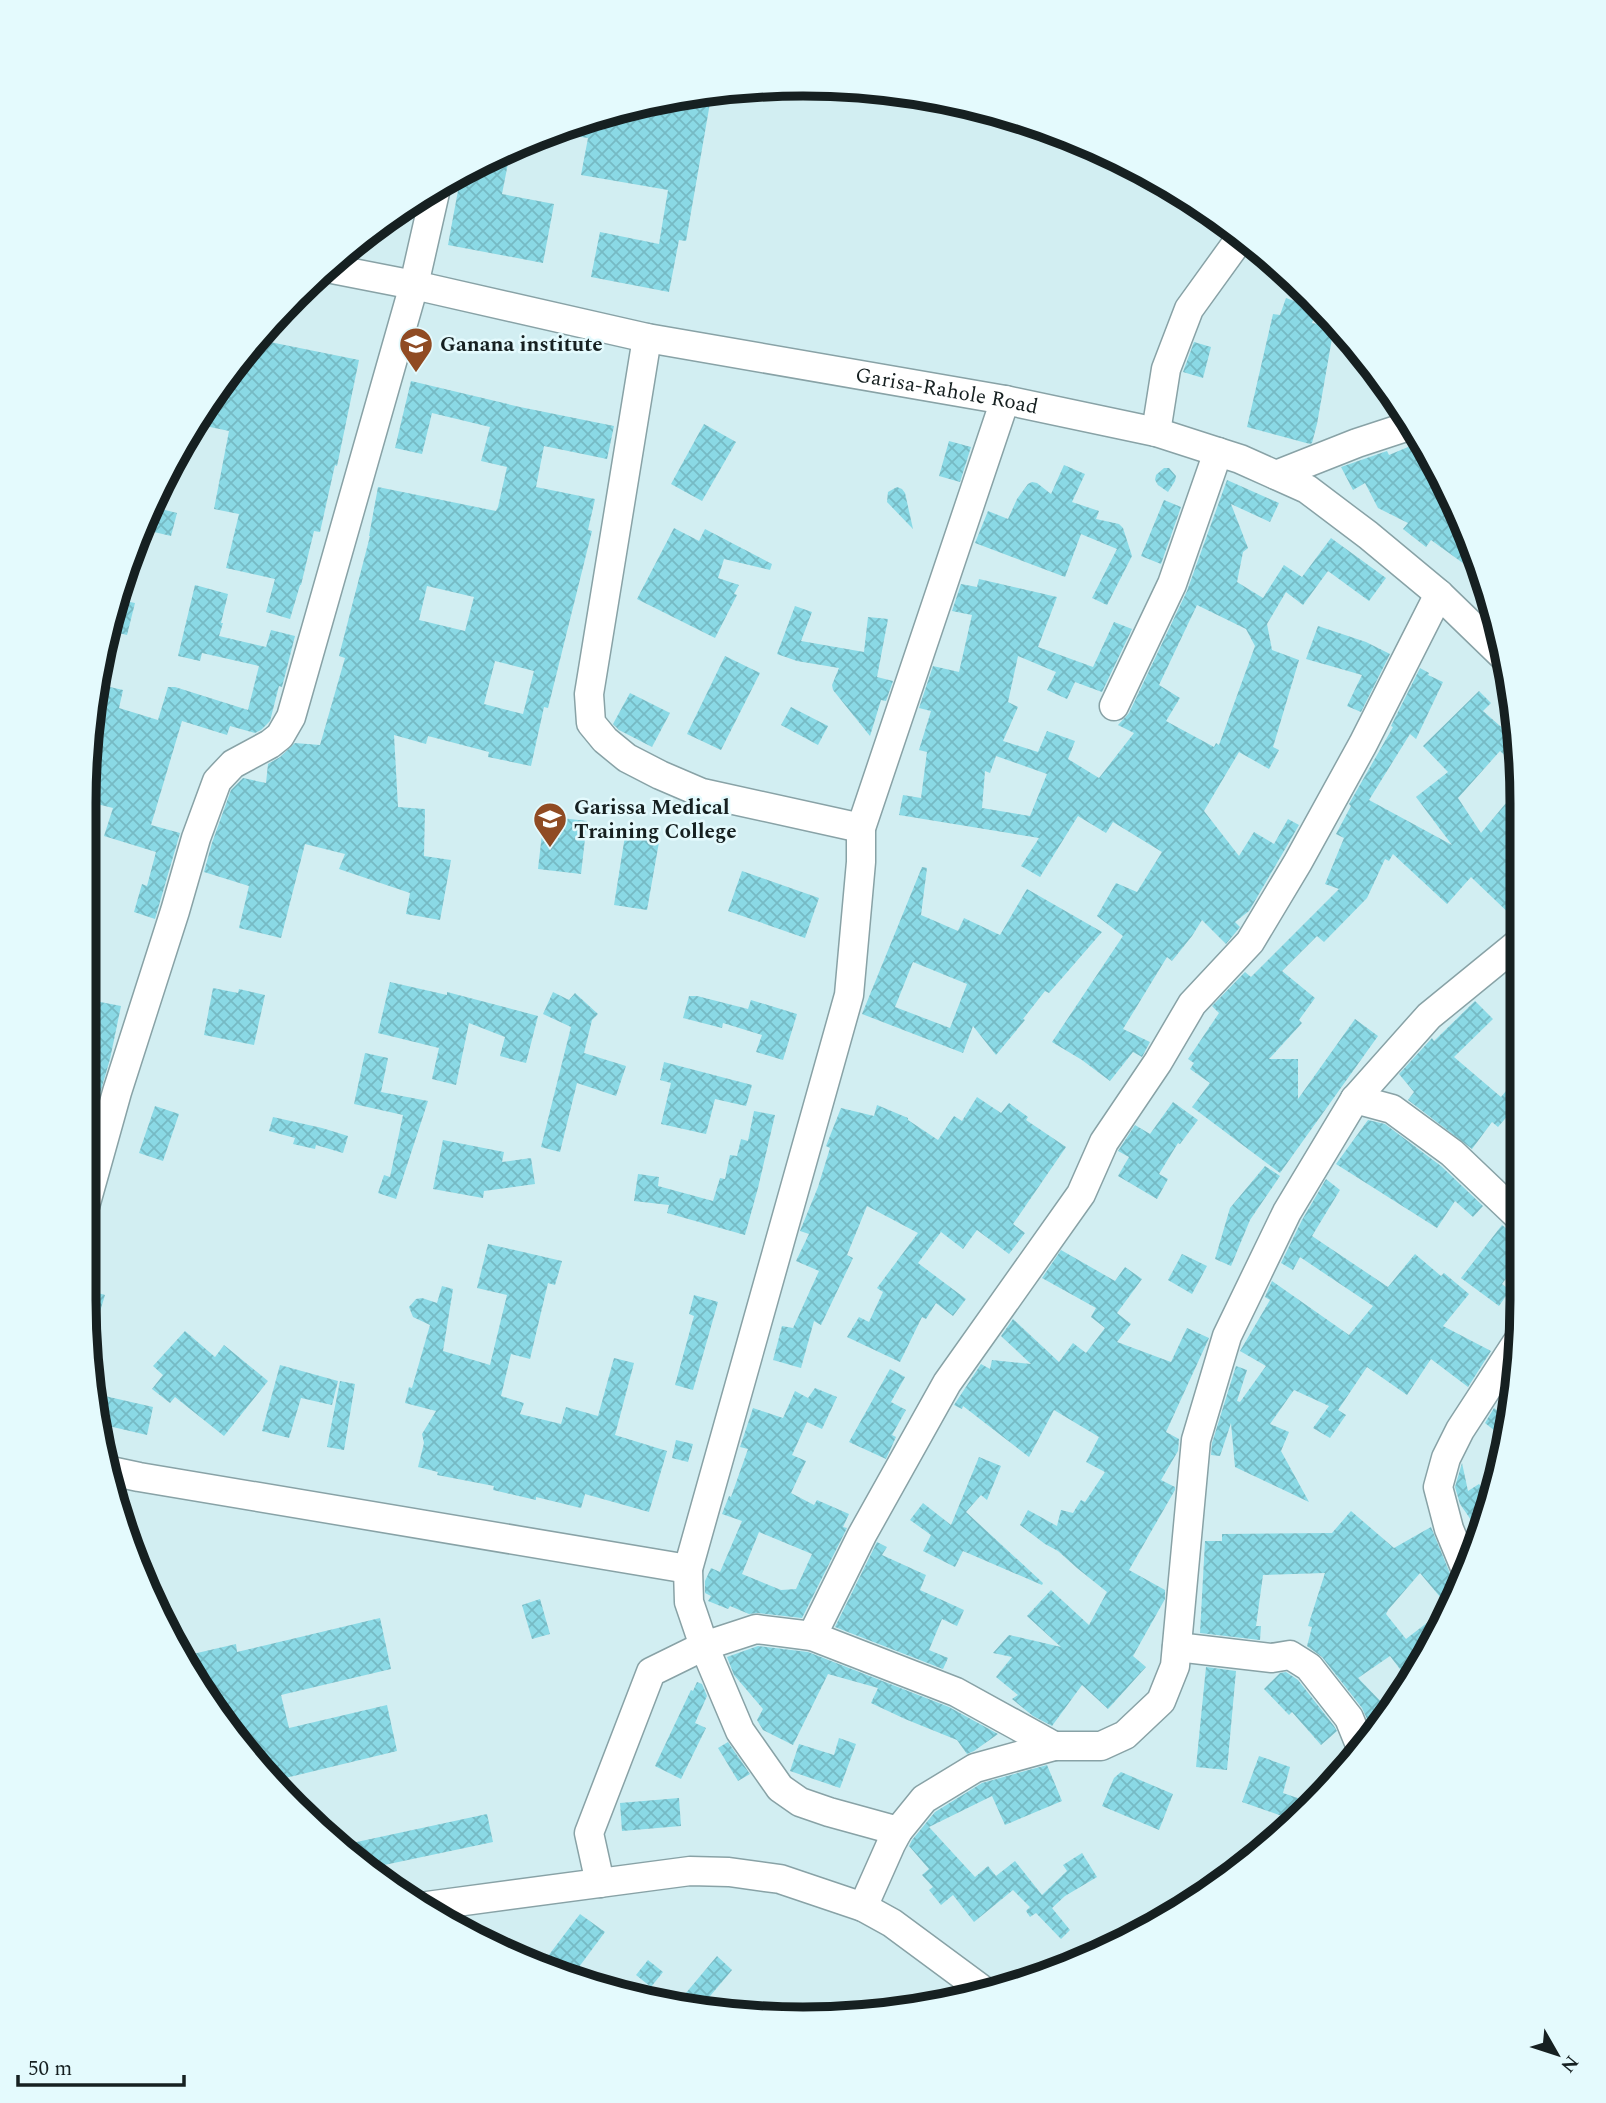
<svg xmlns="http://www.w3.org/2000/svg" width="1606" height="2103" font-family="Spectral,serif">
<defs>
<pattern id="building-cross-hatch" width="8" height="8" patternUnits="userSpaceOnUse" patternTransform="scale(1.75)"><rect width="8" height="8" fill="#8ad9e5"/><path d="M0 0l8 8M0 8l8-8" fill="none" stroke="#76bac4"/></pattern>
</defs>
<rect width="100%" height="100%" fill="#d2eef2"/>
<!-- building -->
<g fill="url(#building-cross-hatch)" fill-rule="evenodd">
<polygon points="675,97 710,103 686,241 679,240 669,292 591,277 600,232 659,244 668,190 581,175 588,138 549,132 662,98"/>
<polygon points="511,148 502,194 554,204 543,263 448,245 461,174"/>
<polygon points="1299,297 1319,304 1312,323 1334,327 1317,424 1312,443 1310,444 1247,427 1273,314 1280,315 1286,298 1297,302"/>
<polygon points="255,339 359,360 337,466 335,465 320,532 314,531 301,585 300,585 290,619 266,612 275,579 226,568 239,514 214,509 229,431 196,424 232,366"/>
<polygon points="1194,342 1211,347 1203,378 1183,372"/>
<path d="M411,381L520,407L614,426L607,459L544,446L536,487L595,499L588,530L592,531L548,708L544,707L531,766L488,757L489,752L428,736L426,744L394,735L398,807L425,809L424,856L451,860L440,920L406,914L410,893L339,869L345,854L305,844L281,938L239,928L249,886L204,872L212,843L231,790L243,778L266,783L268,764L280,757L295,743L320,745L345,658L339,656L370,536H369L378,487L496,511L498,507L507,467L481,461L490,427L432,413L422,454L395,448ZM427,586L474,597L465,631L419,620ZM495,661L534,671L523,714L484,704Z"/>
<polygon points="704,424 736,442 702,501 671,484"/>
<polygon points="949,441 971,447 960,482 939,476"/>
<polygon points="1420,442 1484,572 1485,579 1431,540 1426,547 1403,529 1408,523 1378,508 1365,483 1353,490 1341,467 1387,451 1389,455"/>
<polygon points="1064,465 1085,474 1072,502 1099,511 1096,519 1119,524 1123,528 1131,553 1132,556 1107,605 1092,598 1117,549 1081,534 1065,577 975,543 988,511 1008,519 1017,499 1028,484 1032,482 1037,483 1051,494"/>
<polygon points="1164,468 1169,468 1176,476 1175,481 1168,492 1158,485 1155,480 1156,475"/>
<path d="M1227,480L1279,503L1270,522L1231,504L1248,548L1243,552L1237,582L1263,598L1284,565L1302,577L1331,538L1386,578L1369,601L1328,571L1303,605L1286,592L1267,624L1272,650L1299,660L1273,747L1279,750L1269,769L1239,752L1204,811L1239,856L1254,832L1274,844L1288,819L1299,825L1249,911L1235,922L1240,927L1226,944L1202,920L1192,936L1172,961L1167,957L1123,1029L1150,1042L1142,1057L1133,1052L1110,1081L1082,1060L1052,1042L1123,936L1097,916L1116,883L1137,892L1162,852L1113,822L1106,833L1078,816L1040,877L1021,866L1039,838L899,815L903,795L921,798L927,752L919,750L931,711L919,708L933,666L959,672L972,615L952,611L961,584L977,587L979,579L1057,597L1038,647L1093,667L1114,622L1132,629L1102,692L1075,682L1067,699L1047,690L1056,672L1018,656L1008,702L1018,707L1003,741L1038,752L1047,731L1075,741L1068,759L1099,778L1134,733L1118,725L1129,713L1187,591ZM1197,605L1246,629L1255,646L1219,745L1216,743L1214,747L1166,721L1180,698L1159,685ZM996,756L1047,774L1030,816L982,808L985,771L990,773Z"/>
<polygon points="897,487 902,489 905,493 913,529 887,502 888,492"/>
<polygon points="1164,500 1181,507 1161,564 1141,556"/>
<polygon points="161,509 177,513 171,536 154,532"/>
<polygon points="674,528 699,541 705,529 772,564 770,570 724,559 718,578 739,585 734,594 737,595 715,638 637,599"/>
<polygon points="195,585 228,594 221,623 223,623 219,636 266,647 271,630 295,636 282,687 279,686 270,721 261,730 255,733 230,726 227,735 182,721 151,825 180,833 155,919 134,912 142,884 147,886 156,852 104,836 113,808 85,801 86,756 97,684 123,690 119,708 158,720 168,687 175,687 248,710 259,666 202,653 200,661 178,656"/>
<polygon points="115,599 135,603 127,635 106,630 109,617"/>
<polygon points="795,606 812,612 801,641 864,652 868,617 888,619 877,677 893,681 886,701 881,700 870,736 833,690 832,685 839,668 797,661 777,654"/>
<polygon points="1318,626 1366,642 1390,654 1361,712 1347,706 1362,675 1306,659"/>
<polygon points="725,656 760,673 721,750 687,734"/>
<polygon points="1420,668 1429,673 1428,675 1443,682 1416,739 1410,734 1369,800 1452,845 1416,797 1448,772 1423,746 1479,691 1491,703 1483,711 1516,740 1516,766 1500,751 1458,798 1481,833 1516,791 1516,920 1471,877 1447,904 1393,854 1389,861 1385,859 1367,898 1324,942 1317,936 1282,971 1315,998 1299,1020 1302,1023 1269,1059 1298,1059 1298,1099 1355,1019 1378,1036 1280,1173 1192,1107 1210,1083 1190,1069 1194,1063 1188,1059 1219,1013 1212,1006 1245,972 1251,977 1339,889 1325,884 1344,838 1336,834 1351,806 1349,804 1393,727 1391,726"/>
<polygon points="630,693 670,713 652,747 619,730 613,724"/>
<polygon points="791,707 828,726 818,745 781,725"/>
<polygon points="544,816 587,821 581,874 538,869"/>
<polygon points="625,836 659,842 647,910 614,905"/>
<path d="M922,867L927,868L921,915L958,931L964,918L1000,935L1027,889L1102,932L1049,993L1045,991L1023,1019L1025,1020L996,1055L973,1026L963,1053L862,1014ZM913,962L967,984L950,1028L895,1007Z"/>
<polygon points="742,871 819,898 805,938 728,911"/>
<polygon points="390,982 447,995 447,992 538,1016 526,1063 500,1056 505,1037 469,1023 456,1085 432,1079 439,1048 378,1033"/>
<polygon points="213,988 238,993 239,989 265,995 254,1045 204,1035"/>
<polygon points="553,992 569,1000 575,993 598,1014 592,1020 584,1053 626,1066 616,1096 577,1083 560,1152 541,1147 571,1027 543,1014"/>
<polygon points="689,996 697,996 748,1009 751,1000 797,1014 783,1060 756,1052 762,1035 723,1023 722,1028 683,1018"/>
<polygon points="85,999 121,1006 110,1059 86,1142"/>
<polygon points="1475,1001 1493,1019 1454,1057 1501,1097 1516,1079 1516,1106 1498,1127 1492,1122 1472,1149 1408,1100 1414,1092 1399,1074 1432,1038 1434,1041"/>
<polygon points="365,1053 388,1058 381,1092 428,1101 396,1199 378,1193 384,1175 390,1177 403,1115 354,1104"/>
<polygon points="664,1062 752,1085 746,1106 715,1099 706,1134 661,1124 671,1083 660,1080"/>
<polygon points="977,1097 1001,1113 1009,1103 1028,1117 1026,1120 1066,1147 1013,1224 1025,1233 1009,1254 977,1230 963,1249 941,1232 918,1263 966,1299 953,1316 936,1303 926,1319 922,1317 900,1362 847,1337 859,1317 869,1322 883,1292 877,1288 918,1233 867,1206 847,1255 853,1258 821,1325 814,1321 801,1368 773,1360 782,1326 793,1328 819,1271 796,1261 809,1234 800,1231 818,1187 830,1148 826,1146 841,1108 874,1116 877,1105 908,1118 908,1120 938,1140 954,1116 962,1121"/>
<polygon points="1173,1102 1198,1120 1180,1144 1178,1143 1159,1174 1168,1179 1157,1199 1118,1176 1129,1157 1118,1151 1135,1125 1150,1134"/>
<polygon points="155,1106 179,1114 163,1161 139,1153"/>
<polygon points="754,1111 775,1115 758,1188 745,1235 667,1213 669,1205 634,1201 638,1174 659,1177 658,1186 713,1201 720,1178 725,1179 730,1155 737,1156 741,1139 748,1141"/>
<polygon points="273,1117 322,1128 348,1136 343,1153 316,1145 315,1149 293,1144 295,1138 269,1131"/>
<polygon points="1368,1120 1385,1124 1441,1166 1483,1206 1473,1217 1455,1201 1437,1228 1336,1164"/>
<polygon points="443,1140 504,1152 502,1162 531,1158 535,1184 484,1191 483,1198 433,1189"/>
<polygon points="1265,1166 1280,1176 1250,1220 1231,1266 1215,1259 1230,1208"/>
<polygon points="1326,1179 1340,1190 1312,1236 1388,1287 1415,1254 1441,1276 1444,1273 1469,1294 1443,1326 1491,1351 1468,1387 1431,1359 1407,1395 1367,1367 1338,1410 1346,1415 1330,1438 1313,1428 1329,1406 1294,1390 1270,1424 1289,1432 1281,1451 1309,1502 1235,1467 1231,1423 1220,1456 1211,1455 1212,1443 1236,1366 1247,1370 1237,1401 1240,1402 1266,1366 1240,1351 1270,1300 1265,1297 1272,1281 1349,1335 1373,1306 1300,1257 1293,1270 1281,1263 1302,1220"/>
<polygon points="1502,1225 1516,1236 1516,1265 1502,1284 1510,1290 1499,1306 1461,1278"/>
<polygon points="488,1244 562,1261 555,1285 548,1283 530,1359 511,1354 501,1396 524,1403 520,1414 561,1424 566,1407 598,1416 614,1358 634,1363 615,1435 667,1451 649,1512 585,1494 581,1508 536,1497 536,1500 493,1490 494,1486 437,1475 438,1472 418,1467 424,1443 422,1434 436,1411 405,1403 409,1387 412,1388 430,1325 413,1317 409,1307 416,1299 422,1298 437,1303 442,1286 453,1289 443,1351 490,1365 507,1295 477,1288"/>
<polygon points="1061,1250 1115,1281 1125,1267 1142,1279 1117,1313 1131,1324 1117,1342 1171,1362 1187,1328 1209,1338 1166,1432 1179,1439 1178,1451 1161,1480 1175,1487 1175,1490 1129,1570 1165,1590 1165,1599 1133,1656 1146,1667 1108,1709 1082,1685 1052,1726 1033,1716 1012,1699 1018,1695 996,1677 1012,1657 993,1653 1009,1635 1061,1647 1027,1616 1051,1590 1089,1625 1107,1592 1077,1568 1058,1551 1045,1544 1020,1525 1028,1510 1057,1526 1061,1510 1073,1513 1081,1500 1085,1502 1105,1472 1086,1462 1099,1437 1054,1410 1029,1457 963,1406 962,1409 954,1405 981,1364 990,1369 992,1360 1031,1364 1001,1336 1013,1319 1059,1362 1073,1343 1086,1353 1105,1328 1091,1317 1096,1308 1042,1278"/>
<polygon points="1182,1254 1207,1266 1192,1294 1168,1280"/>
<polygon points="84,1289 105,1295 99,1315 85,1311"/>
<polygon points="694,1295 718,1302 693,1390 675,1385 694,1316 689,1314"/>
<polygon points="185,1331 215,1357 224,1345 268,1381 224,1436 175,1397 170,1403 152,1389 163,1375 153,1366"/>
<polygon points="280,1365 338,1381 332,1405 301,1398 289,1438 262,1431"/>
<polygon points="890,1369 905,1377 891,1402 906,1410 892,1435 896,1437 886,1459 849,1442"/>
<polygon points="340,1381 355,1384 344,1450 327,1447"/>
<path d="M815,1388L837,1397L822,1429L807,1422L792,1455L806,1461L791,1493L814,1505L817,1500L849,1514L843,1527L847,1528L802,1618L758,1613L749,1614L730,1606L728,1609L708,1601L711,1596L705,1593V1581L711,1568L720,1572L742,1521L722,1514L729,1496L731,1497L748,1449L740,1447L753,1408L783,1418L795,1391L808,1398ZM759,1532L812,1554L796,1589L781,1590L742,1574Z"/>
<polygon points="96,1394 153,1407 147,1435 100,1424"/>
<polygon points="1494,1408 1510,1420 1505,1439 1485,1423"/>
<polygon points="676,1440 693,1444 688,1462 672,1458"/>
<polygon points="979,1457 1001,1466 987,1500 981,1495 966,1512 1043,1583 1042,1585 963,1551 955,1567 923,1551 931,1535 910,1520 923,1503 951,1525"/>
<polygon points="1462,1463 1468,1491 1479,1484 1491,1498 1482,1536 1460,1504 1455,1487"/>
<polygon points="1351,1511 1394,1548 1431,1527 1451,1576 1458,1584 1441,1598 1420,1573 1388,1610 1386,1614 1406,1639 1450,1605 1425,1660 1409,1681 1390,1656 1358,1678 1388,1709 1372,1730 1362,1708 1322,1657 1307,1646 1312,1627 1308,1626 1325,1573 1263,1575 1256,1626 1261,1626 1260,1640 1200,1633 1205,1541 1222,1541 1222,1534 1332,1533"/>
<polygon points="877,1542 887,1547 882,1555 926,1575 920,1590 964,1610 957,1626 942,1619 929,1650 948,1658 943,1669 835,1627"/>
<polygon points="540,1599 550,1634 532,1639 522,1605"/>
<polygon points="380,1618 391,1669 281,1695 289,1728 387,1705 397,1751 273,1781 233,1738 187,1669 184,1656 236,1644 237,1652"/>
<polygon points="758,1646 808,1652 949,1707 998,1734 974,1751 967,1754 957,1740 905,1719 871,1703 878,1688 828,1674 793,1745 763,1730 757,1720 763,1709 734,1675 727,1657"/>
<polygon points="1206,1667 1236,1671 1227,1770 1196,1767"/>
<polygon points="1286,1672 1298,1680 1334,1726 1337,1731 1321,1745 1292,1712 1289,1715 1264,1689 1280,1673"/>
<polygon points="697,1682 702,1684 707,1696 695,1723 706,1728 681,1779 655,1766 691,1690 693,1691"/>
<polygon points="839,1738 856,1744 840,1788 790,1771 799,1744 834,1755"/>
<polygon points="728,1742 750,1774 738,1781 718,1748"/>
<polygon points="1259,1756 1290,1767 1283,1793 1315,1804 1296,1821 1242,1802"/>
<polygon points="1047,1765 1062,1801 1005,1825 992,1796 929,1827 975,1877 988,1866 996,1876 1015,1861 1042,1895 1067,1871 1063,1865 1082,1853 1097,1877 1065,1896 1052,1908 1070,1930 1061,1939 1036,1913 1030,1917 1026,1911 1030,1907 1013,1890 974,1922 953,1895 941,1905 929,1890 933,1887 922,1875 929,1869 909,1846 912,1840 935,1812 982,1783"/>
<polygon points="1121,1772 1173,1794 1159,1830 1102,1806 1114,1778"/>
<polygon points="679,1798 681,1826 622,1831 620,1803"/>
<polygon points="487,1814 493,1842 370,1868 338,1846"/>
<polygon points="580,1914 605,1932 573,1975 542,1964"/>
<polygon points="717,1956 732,1970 700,2008 675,2006"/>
<polygon points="648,1960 663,1972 651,1987 636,1975"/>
</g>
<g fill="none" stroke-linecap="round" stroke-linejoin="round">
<!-- minor casing -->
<g stroke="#88a2a6" stroke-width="31">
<g id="minor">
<path id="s1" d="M327,268L414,285L647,338L1005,400L1156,432L1218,452L1240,459L1307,489L1368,535L1439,594L1503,656"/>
<polyline points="647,338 589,694 591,723 605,740 627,758 660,775 702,793 861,828"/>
<polyline points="1156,432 1166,369 1189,309 1241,237"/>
<polyline points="1276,475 1357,443 1412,425"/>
<polyline points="1114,706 1172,584 1218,452"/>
<polyline points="1355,1099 1392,1109 1452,1153 1516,1214"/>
<polyline points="84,1210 117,1092 175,911 196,838 217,781 233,764 270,744 280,736 291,717 414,285 436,188"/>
<polyline points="106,1470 139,1477 688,1569"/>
<polyline points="1466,1570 1449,1529 1438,1487 1446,1458 1460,1430 1516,1344"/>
<polyline points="812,1636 862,1535 947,1383 1081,1194 1104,1142 1158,1062 1192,1004 1250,942 1298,862 1363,744 1439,594"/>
<polyline points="1177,1647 1272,1658 1290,1655 1309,1667 1349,1718 1360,1745"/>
<polyline points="898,1831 829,1812 800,1802 780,1788 740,1731 704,1646 689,1602 688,1569 849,995 861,862 861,828 1005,400"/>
<polyline points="600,1883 589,1833 651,1672 704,1646 756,1629 812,1636 956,1692 1054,1746"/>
<polyline points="427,1906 690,1871 729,1872 780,1879 863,1907 892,1923 984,1991"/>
<polyline points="863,1907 891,1844 898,1831 924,1799 975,1768 1054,1746 1101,1746 1125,1735 1161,1701 1175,1666 1196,1440 1227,1336 1287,1212 1355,1099 1429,1016 1516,945"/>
</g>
</g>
<!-- minor -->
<use href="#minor" stroke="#fff" stroke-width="28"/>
</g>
<!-- icons -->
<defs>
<g id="university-pin" transform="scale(1.75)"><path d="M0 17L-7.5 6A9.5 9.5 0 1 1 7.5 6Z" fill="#904b23" stroke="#e4fafd"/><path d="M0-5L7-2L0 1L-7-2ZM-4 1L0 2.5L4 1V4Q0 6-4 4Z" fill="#fff"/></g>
</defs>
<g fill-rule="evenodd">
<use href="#university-pin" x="416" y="344"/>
<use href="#university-pin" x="550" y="819"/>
</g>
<g text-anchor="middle" stroke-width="5" stroke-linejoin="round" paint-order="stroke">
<!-- poi labels -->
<g font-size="21" font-weight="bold" fill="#162021" stroke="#e4fafd" text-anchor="start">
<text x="440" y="351">Ganana institute</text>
<text x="574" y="814">Garissa Medical<tspan x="574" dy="24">Training College</tspan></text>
</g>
<!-- street labels -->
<g font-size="21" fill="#162021" stroke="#e4fafd">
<text dy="7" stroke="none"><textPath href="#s1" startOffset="632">Garisa-Rahole Road</textPath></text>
</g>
</g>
<!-- crop -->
<path d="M0 0H1606V2103H0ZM803 96H803A707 707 0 0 1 1510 803V1300A707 707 0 0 1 803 2007H803A707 707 0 0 1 96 1300V803A707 707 0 0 1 803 96Z" fill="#e4fafd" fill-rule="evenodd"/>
<path fill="none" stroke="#162021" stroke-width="9" d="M803 96H803A707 707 0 0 1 1510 803V1300A707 707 0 0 1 803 2007H803A707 707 0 0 1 96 1300V803A707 707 0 0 1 803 96Z"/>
<!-- north arrow -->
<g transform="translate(1557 2054) rotate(129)" stroke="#e4fafd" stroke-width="5" paint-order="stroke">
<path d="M0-5L12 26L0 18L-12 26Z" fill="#162021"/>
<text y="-10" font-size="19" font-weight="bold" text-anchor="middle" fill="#162021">N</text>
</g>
<!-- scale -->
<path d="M18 2075v10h166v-10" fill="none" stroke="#162021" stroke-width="3.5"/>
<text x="28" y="2075" font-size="21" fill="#162021" stroke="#e4fafd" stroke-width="5" paint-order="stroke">50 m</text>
</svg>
